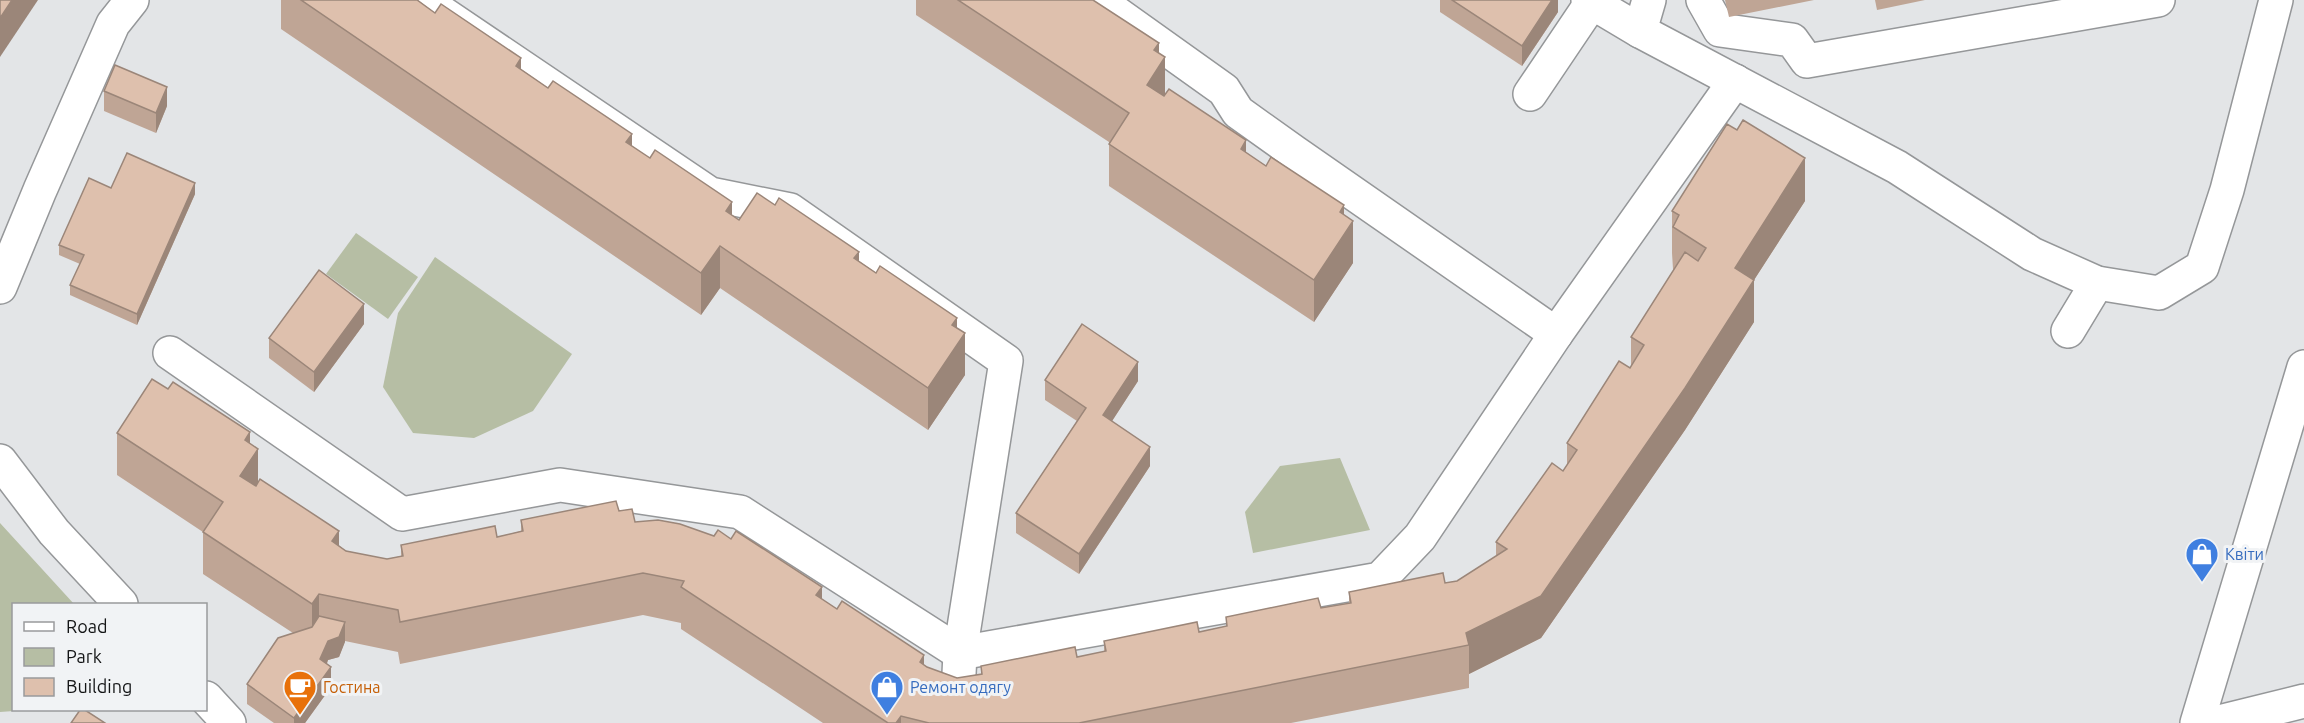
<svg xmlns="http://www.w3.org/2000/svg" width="2304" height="723" font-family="Ubuntu,sans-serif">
<rect width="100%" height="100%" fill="#e3e5e7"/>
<!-- green -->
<g fill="#b6bea4">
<polygon points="356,233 418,277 388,319 326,274"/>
<polygon points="435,257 572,354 533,411 474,438 413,433 383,387 398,313"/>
<polygon points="1340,458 1370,530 1253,553 1245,512 1280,466"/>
<polygon points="0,523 74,604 14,604 14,710 28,710 0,712"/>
</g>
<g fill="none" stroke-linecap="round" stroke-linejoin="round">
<!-- minor casing -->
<g stroke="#959799" stroke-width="36">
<g id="minor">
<polyline points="423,0 710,194 790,210 1006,361 960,653 959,674"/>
<polyline points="1098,0 1224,90 1238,112 1294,152 1556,334"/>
<polyline points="1588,0 1640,31"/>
<polyline points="1649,0 1640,31 1897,167 2032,254 2097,283 2159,293 2202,267 2227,190 2276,0"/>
<polyline points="1703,0 1720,30 1792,40 1807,61 2158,0"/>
<polyline points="1530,94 1592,2"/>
<polyline points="0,287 40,190 113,24 132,0"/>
<polyline points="2068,331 2097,283"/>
<polyline points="170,353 402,514 560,485 740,512 960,653 1380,579 1420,537 1556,334 1735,81"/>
<polyline points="0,461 54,532 121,604"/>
<polyline points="206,698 229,723"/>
<polyline points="2197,723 2304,367"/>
</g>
</g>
<!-- major casing -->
<g stroke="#959799" stroke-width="36">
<polyline id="major" points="2215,723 2304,701"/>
</g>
<!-- minor -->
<use href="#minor" stroke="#fff" stroke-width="33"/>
<!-- major -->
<use href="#major" stroke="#fff" stroke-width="33"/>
</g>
<!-- wall -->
<g fill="#bfa595">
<polygon points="281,0 418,0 435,13 521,69 739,220 859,261 957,328 965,375 928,430 720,288 701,315 281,29"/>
<polygon points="916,0 1093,0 1159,53 1165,95 1246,153 1344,215 1353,263 1314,322 1109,186 1109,142 916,15"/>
<polygon points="1440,0 1558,0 1558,12 1522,66 1440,12"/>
<polygon points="1725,0 1814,0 1729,17"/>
<polygon points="1875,0 1925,0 1877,10"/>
<polygon points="104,91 167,106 156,133 104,111"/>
<polygon points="111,188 195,194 137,325 70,295 70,285 80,264 59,255 59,245"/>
<polygon points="1805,201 1754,280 1754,322 1685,430 1541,638 1469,674 1469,688 1291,723 823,723 681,629 681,623 643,615 400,664 398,652 345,641 339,657 328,660 327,664 331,687 305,723 274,723 247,704 247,684 293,633 203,574 203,532 117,475 117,433 250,443 258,483 346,551 387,559 401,556 401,545 497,537 521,531 521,520 619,511 635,522 822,599 927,667 957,678 981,674 981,666 1077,657 1104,652 1104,641 1199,632 1226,626 1226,617 1321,608 1349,603 1349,592 1445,583 1457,581 1496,556 1496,542 1563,471 1567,465 1567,443 1631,367 1631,337 1674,270 1673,269 1672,253 1672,211"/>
<polygon points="364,324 314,392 269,358 269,338"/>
<polygon points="1045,380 1138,381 1112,421 1150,466 1079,574 1016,533 1016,513 1077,421 1045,400"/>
</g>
<!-- shaded-wall -->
<g fill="#9b8679">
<polygon points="12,0 38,0 0,57 0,18"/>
<polygon points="1552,0 1558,0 1558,12 1522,66 1522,46"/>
<polygon points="1159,43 1159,66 1165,57 1165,99 1147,85 1154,50"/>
<polygon points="521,58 521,101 516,66"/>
<polygon points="167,87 167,106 156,133 156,113"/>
<polygon points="632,134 632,176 626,142"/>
<polygon points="1246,140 1246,183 1241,149"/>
<polygon points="1805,158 1805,201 1754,280 1754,322 1685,430 1541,638 1469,674 1469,645 1466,633 1735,268"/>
<polygon points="195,183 195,194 137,325 137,314"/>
<polygon points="732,202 732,245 726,211"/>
<polygon points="1344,205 1344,235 1353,221 1353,263 1314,322 1314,280 1340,212"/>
<polygon points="720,246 720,288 701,315 701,273"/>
<polygon points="859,252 859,294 854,258"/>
<polygon points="364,304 364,324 314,392 314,372"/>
<polygon points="957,318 957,344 965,333 965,375 928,430 928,388 952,325"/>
<polygon points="1138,362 1138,381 1103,435 1103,415"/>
<polygon points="250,432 250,461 258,449 258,491 240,476 245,440"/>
<polygon points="1150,447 1150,466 1079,574 1079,554"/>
<polygon points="339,531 339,574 332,541"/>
<polygon points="822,587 822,629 816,595"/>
<polygon points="319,594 319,636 312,647 312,604"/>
<polygon points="345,622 345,642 339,657 328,660 320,679 320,659 328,641"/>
<polygon points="924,655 924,698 920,662"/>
<polygon points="331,667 331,687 305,723 294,723 294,718"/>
<polygon points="901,716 901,723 896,723"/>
</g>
<!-- building -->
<g fill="#dec0ad" stroke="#9b8679" stroke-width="1.5">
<polygon points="0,0 12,0 0,18"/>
<polygon points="301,0 417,0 435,13 441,4 521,58 516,66 548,88 553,81 632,134 626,142 650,158 655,150 732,202 726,211 739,220 757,193 775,205 779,198 859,252 854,258 876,273 880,266 957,318 952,325 965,333 928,388 720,246 701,273"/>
<polygon points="958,0 1093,0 1159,43 1154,50 1165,57 1147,85 1164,96 1169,89 1246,140 1241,149 1266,166 1271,157 1344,205 1340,212 1353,221 1314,280 1109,144 1129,113"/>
<polygon points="1452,0 1552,0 1522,46"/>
<polygon points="115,65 167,87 156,113 104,91"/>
<polygon points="1743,120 1805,158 1735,268 1754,280 1685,388 1541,596 1466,633 1469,645 1079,723 929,723 901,716 896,723 888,723 681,587 684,581 643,573 400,622 398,610 319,594 312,604 203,532 223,502 117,433 152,379 168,389 173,382 250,432 245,440 258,449 240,476 256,486 260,479 339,531 332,541 346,551 387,559 403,556 401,545 495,526 497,537 523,531 521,520 616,501 619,511 632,509 635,522 658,520 680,524 714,536 718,530 731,539 736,531 822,587 816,595 837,609 842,601 924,655 920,662 927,667 957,678 982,674 981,666 1075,647 1077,657 1106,651 1104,641 1197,622 1199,632 1227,626 1226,617 1318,598 1321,608 1351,603 1349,592 1443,573 1445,583 1457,581 1507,549 1496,542 1552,463 1563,471 1577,450 1567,443 1619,361 1630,368 1644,345 1631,337 1685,252 1698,261 1706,248 1673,227 1679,215 1672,211 1727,124 1737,130"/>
<polygon points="127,153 195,183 137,314 70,285 84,255 59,245 89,178 111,188"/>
<polygon points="319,270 364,304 314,372 269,338"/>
<polygon points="1082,324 1138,362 1103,415 1150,447 1079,554 1016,513 1086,408 1045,380"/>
<polygon points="319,616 345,622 339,637 328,641 320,659 331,667 294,718 247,684 278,638 312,627"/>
<polygon points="80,710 85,710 105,723 71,723"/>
</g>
<!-- icons -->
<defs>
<g id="shop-pin" transform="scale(1.725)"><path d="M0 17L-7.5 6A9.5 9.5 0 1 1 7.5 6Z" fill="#3f7fe0" stroke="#f1f3f5"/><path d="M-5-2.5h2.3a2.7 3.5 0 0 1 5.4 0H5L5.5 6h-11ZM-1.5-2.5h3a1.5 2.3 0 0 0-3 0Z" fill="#fff"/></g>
<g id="cafe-pin" transform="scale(1.725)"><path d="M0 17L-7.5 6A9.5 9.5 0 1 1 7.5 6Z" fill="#e8710a" stroke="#f1f3f5"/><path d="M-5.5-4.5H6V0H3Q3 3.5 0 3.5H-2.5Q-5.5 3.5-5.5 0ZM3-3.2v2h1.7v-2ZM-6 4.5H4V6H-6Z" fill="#fff"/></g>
</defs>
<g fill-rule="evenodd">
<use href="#shop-pin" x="2202" y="554"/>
<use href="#cafe-pin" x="300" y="687"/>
<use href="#shop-pin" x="887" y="687"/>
</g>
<g text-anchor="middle" stroke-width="6" stroke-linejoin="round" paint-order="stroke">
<!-- shop labels -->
<g font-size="16" fill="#366cbe" stroke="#f1f3f5" text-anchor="start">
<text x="2225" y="560">Квіти</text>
<text x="910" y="693">Ремонт одягу</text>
</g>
<!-- food labels -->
<g font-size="16" fill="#c56008" stroke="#f1f3f5" text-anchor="start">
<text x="323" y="693">Гостина</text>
</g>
</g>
<!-- legend -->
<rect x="12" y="603" width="195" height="108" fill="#f1f3f5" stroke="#999a9c" stroke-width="1.5"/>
<rect x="24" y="622" width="30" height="9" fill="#ffffff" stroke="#999a9c" stroke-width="1.5"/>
<text x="66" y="633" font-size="18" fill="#141516">Road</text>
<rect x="24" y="648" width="30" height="18" fill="#b6bea4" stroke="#999a9c" stroke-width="1.5"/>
<text x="66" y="663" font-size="18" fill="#141516">Park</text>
<rect x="24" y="678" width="30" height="18" fill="#dec0ad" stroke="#999a9c" stroke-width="1.5"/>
<text x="66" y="693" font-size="18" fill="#141516">Building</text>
</svg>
